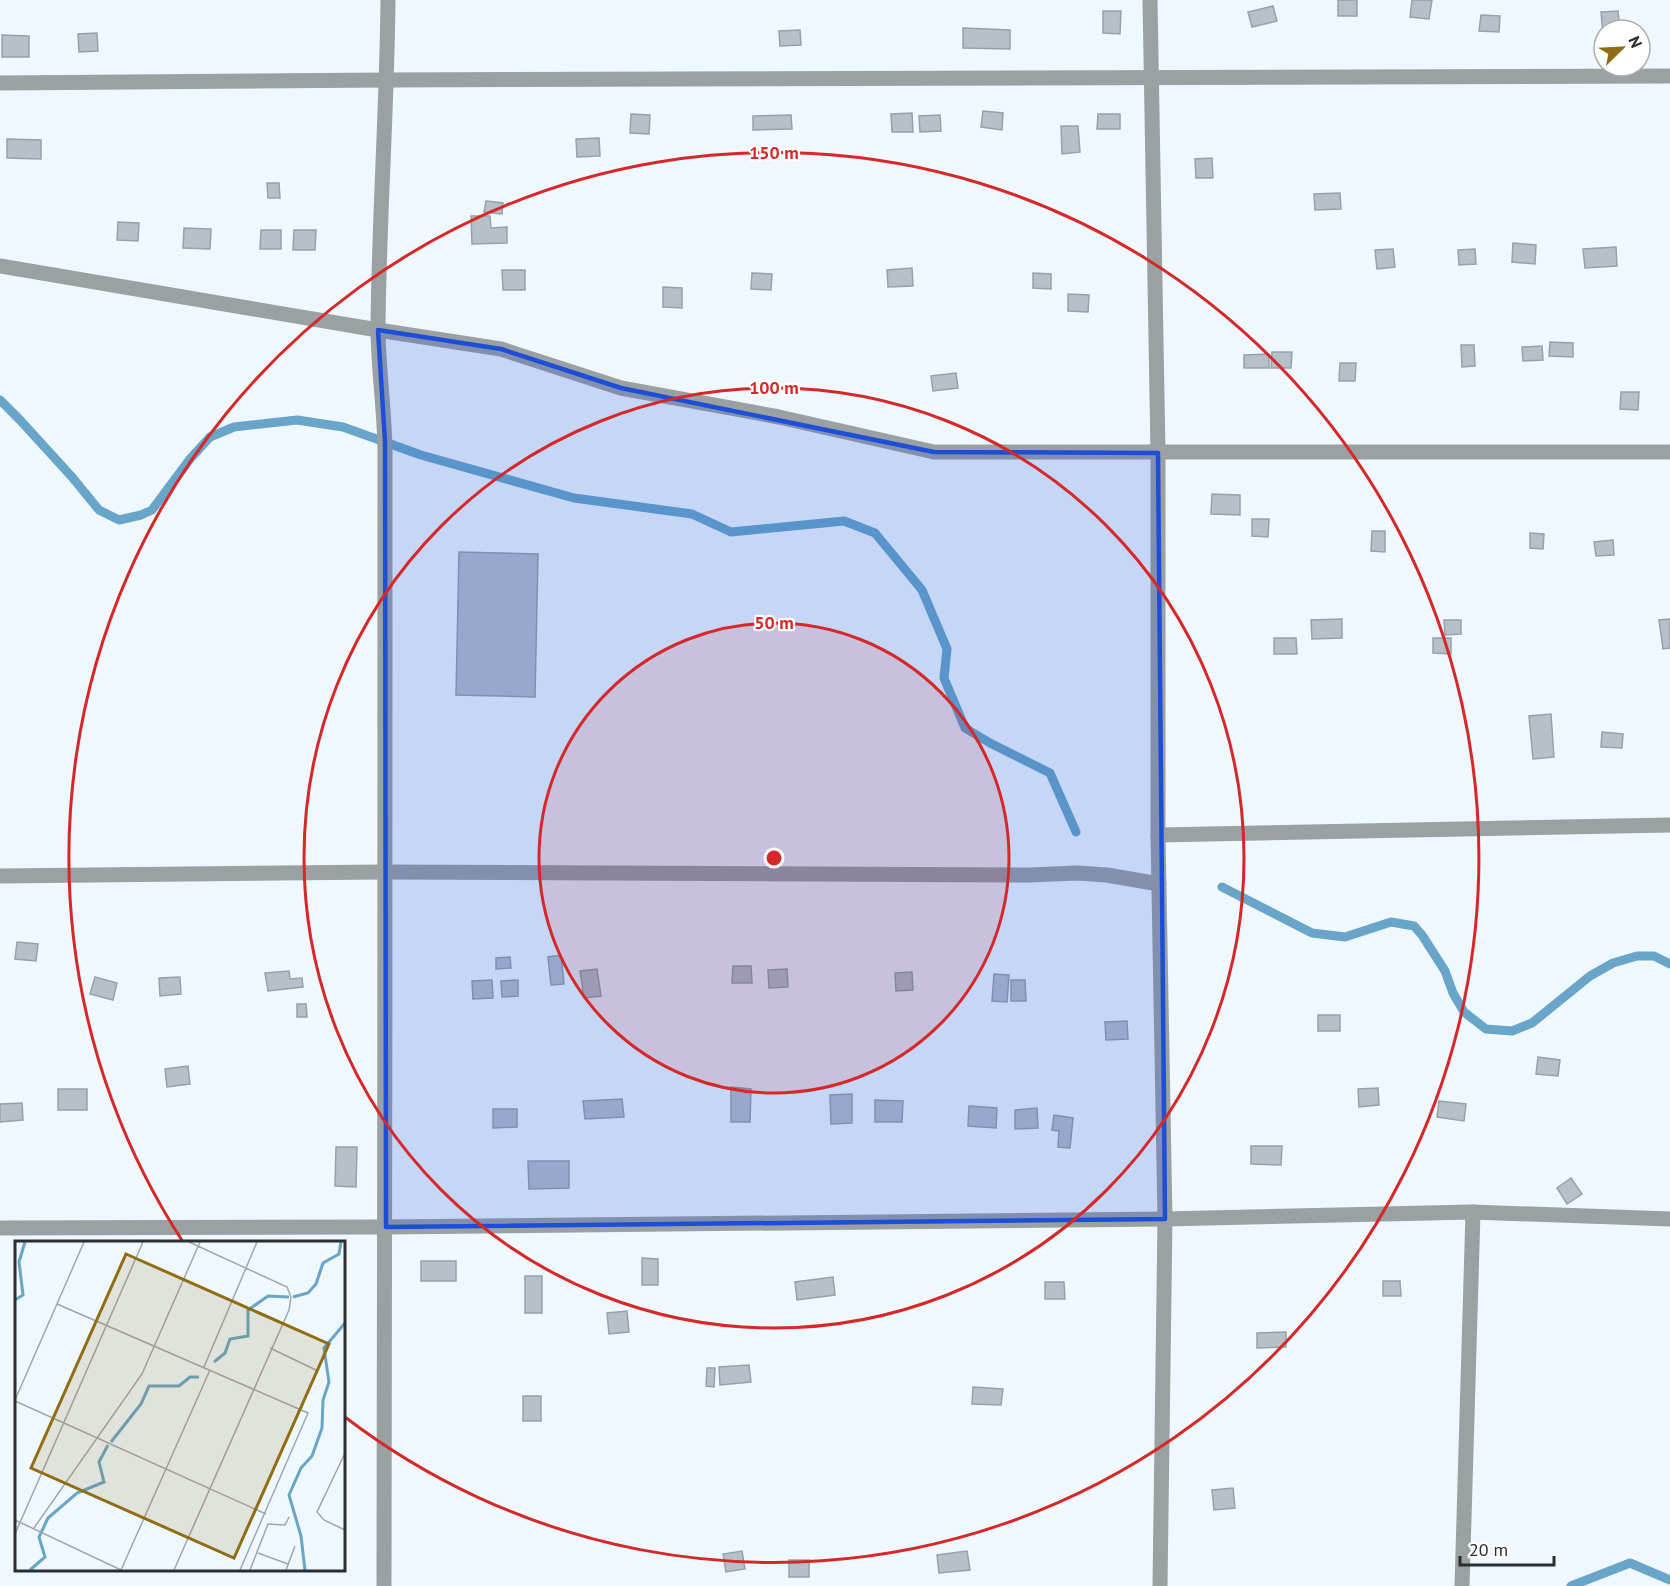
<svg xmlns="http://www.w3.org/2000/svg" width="1670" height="1586" font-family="'PT Sans',sans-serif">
<rect width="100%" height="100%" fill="#eff8fe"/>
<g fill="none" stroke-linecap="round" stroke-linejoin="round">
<!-- stream -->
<g stroke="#68a5c8" stroke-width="9">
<polyline points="0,400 20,420 72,477 99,510 119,520 141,515 152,510 190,459 210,437 234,427 297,420 343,427 421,455 574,498 692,514 731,532 844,521 875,533 922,590 947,649 944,678 965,728 990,743 1050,773 1076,832"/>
<polyline points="1222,887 1312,933 1345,937 1391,922 1414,926 1422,935 1445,971 1453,993 1464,1012 1486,1029 1512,1031 1532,1023 1590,976 1613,963 1637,956 1654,956 1670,964"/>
<polyline points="1571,1586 1630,1563 1670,1580"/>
</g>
</g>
<!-- building -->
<g fill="#b5c0c7" stroke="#96a1a8" stroke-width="1.5">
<rect x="1338" y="0" width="19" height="16"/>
<polygon points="1412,0 1432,0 1429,19 1410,17"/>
<polygon points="1273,6 1277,21 1252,27 1248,12"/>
<polygon points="1103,11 1121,11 1120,34 1103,33"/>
<polygon points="1618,11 1620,30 1604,30 1603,35 1601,12"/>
<polygon points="1481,15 1500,16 1499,32 1479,31"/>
<polygon points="963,28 1010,30 1010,49 963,48"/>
<polygon points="800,30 801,45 780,46 779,31"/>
<polygon points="97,33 98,51 79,52 78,34"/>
<polygon points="2,35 29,36 29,57 2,57"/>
<polygon points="983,111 1003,113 1002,130 981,127"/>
<polygon points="912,113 913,132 892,132 891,114"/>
<polygon points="631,114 650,115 649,134 630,133"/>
<polygon points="1098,114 1120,114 1120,129 1097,129"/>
<polygon points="791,115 792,129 753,130 753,116"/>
<polygon points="940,115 941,131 920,132 919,116"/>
<polygon points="1061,126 1078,126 1080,152 1062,154"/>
<polygon points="599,138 600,156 577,157 576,139"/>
<polygon points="7,139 41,140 41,159 7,158"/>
<polygon points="1212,158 1213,178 1196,178 1195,159"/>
<polygon points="267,183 279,183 280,198 268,198"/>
<polygon points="1340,193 1341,209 1315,210 1314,194"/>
<polygon points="486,201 503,203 502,214 484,212"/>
<polygon points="471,216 490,216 491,228 507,227 507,243 472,244"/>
<polygon points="118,222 139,223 138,241 117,240"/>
<polygon points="184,228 211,229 210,249 183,248"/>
<polygon points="261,230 281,230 281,249 260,249"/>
<polygon points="294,230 316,230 315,250 293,250"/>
<polygon points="1513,243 1536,245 1535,264 1512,262"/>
<polygon points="1616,247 1617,266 1585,268 1583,249"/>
<polygon points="1393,249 1395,267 1377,269 1375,250"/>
<polygon points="1475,249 1476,264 1459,265 1458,250"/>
<polygon points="912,268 913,286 888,287 887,270"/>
<polygon points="502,270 525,270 525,290 503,290"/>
<polygon points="752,273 772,274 771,290 751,289"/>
<polygon points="1033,273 1051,274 1051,289 1033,288"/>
<polygon points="663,287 682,288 682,308 663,307"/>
<polygon points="1068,294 1089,295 1088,312 1068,311"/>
<polygon points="1550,342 1573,343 1573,357 1549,356"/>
<polygon points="1461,345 1474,345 1475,366 1462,367"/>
<polygon points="1542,346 1543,360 1523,361 1522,347"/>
<polygon points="1272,352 1292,352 1291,368 1271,368"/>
<polygon points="1269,354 1269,368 1244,368 1244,355"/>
<polygon points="1340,363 1356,363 1355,381 1339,381"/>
<polygon points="956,373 958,388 933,391 931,376"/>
<polygon points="1621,392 1639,392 1638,410 1620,409"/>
<polygon points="1212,494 1240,495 1240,515 1211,514"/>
<polygon points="1252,519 1269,519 1268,537 1252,536"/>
<polygon points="1372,531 1385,531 1385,552 1371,551"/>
<polygon points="1530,533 1544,534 1543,549 1530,548"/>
<polygon points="1613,540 1614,555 1596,556 1594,542"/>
<polygon points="459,552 538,554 535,697 456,695"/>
<polygon points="1342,619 1342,638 1312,639 1311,620"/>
<polygon points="1670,619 1670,648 1663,649 1659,620"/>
<polygon points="1444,620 1461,620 1461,634 1445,635"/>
<polygon points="1274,638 1296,638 1297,654 1274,654"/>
<polygon points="1433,638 1451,638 1451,654 1433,653"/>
<polygon points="1551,714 1554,757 1533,759 1529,716"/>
<polygon points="1602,732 1623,734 1622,748 1601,747"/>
<polygon points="17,942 38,944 36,961 15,959"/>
<polygon points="561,955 564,984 551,985 548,957"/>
<polygon points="510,957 511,968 496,969 496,958"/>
<polygon points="733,966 751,966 752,983 732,983"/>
<polygon points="597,969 601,996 584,998 580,971"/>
<polygon points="787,969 788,987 769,988 768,970"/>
<polygon points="289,971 290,979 302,978 303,987 268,991 265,973"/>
<polygon points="912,972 913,990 896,991 895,973"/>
<polygon points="994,974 1009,975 1007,1002 992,1001"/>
<polygon points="95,977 117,983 113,1000 90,994"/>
<polygon points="180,977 181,994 160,996 159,978"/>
<polygon points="492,980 493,998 473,999 472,981"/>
<polygon points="518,980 518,996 502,997 501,981"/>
<polygon points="1011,980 1025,980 1026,1001 1011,1001"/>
<polygon points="297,1004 306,1004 307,1017 297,1017"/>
<rect x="1318" y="1015" width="22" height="16"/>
<polygon points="1127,1021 1128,1039 1106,1040 1105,1022"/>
<polygon points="1538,1057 1560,1060 1558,1076 1536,1074"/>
<polygon points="188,1066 190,1084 167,1087 165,1069"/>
<polygon points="731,1087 751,1089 750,1122 731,1122"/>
<polygon points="1378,1088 1379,1105 1359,1107 1358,1089"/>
<rect x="58" y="1089" width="29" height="21"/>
<polygon points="852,1094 852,1123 831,1124 830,1095"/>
<polygon points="622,1099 624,1117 585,1119 583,1101"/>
<polygon points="875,1100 903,1101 902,1122 875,1122"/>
<polygon points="1439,1101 1466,1104 1464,1121 1437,1117"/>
<polygon points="22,1103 23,1120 0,1122 0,1104"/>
<polygon points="969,1106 997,1108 996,1128 968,1126"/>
<polygon points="1037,1108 1038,1128 1015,1129 1015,1110"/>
<polygon points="493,1109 517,1109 517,1127 493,1128"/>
<polygon points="1054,1115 1073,1118 1070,1148 1058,1147 1059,1131 1052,1130"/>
<polygon points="1251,1146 1282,1146 1281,1165 1251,1164"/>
<polygon points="336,1147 357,1147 356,1187 335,1186"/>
<polygon points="528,1161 569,1161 569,1188 529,1189"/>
<polygon points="1571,1178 1582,1194 1567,1204 1557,1188"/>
<polygon points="642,1258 658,1259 658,1285 642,1285"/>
<rect x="421" y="1261" width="35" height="20"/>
<rect x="525" y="1276" width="17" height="37"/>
<polygon points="833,1277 835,1295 797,1300 795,1282"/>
<polygon points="1383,1281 1400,1281 1401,1296 1383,1296"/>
<polygon points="1045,1282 1064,1282 1065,1299 1045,1299"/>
<polygon points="627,1311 629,1332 609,1334 607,1313"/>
<polygon points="1286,1332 1286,1347 1257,1348 1257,1333"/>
<polygon points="749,1365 751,1382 720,1385 719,1367"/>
<polygon points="707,1368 715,1368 714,1387 706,1386"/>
<polygon points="973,1387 1003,1389 1001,1405 972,1404"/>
<rect x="523" y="1396" width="18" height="25"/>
<polygon points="1233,1488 1235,1508 1214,1510 1212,1490"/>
<polygon points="742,1551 745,1569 726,1572 723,1554"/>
<polygon points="967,1551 970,1570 939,1573 937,1555"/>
<rect x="789" y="1560" width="20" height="17"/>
</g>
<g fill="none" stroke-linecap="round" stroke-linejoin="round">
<!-- minor -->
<g stroke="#9ba0a3" stroke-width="15">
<polyline points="1150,0 1158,453 1158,835 1165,1219 1160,1586"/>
<polyline points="0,83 387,80 1670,76"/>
<polyline points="0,266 378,330 501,349 621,388 779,417 934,452 1670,452"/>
<polyline points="1158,835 1670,825"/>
<polyline points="0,876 383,872 1029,875 1077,873 1107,875 1159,884"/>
<polyline points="0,1228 386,1227 1165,1219 1473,1212 1670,1219"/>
<path d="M384,1586C386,1209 384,831 385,454C385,412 378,369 378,327C379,218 387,109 388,0"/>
<polyline points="1462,1586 1473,1212"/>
</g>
</g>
<!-- marked area -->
<path fill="#1d4ed8" fill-opacity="0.2" stroke="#1d4ed8" stroke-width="4.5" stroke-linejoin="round" d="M378,330L501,349L621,388L934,452L1158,453L1165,1219L386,1227L385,442Z"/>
<!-- distance rings -->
<circle cx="774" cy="858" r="235" fill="#d62828" fill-opacity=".12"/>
<g fill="none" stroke="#d62828" stroke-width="3">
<circle cx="774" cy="858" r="235"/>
<circle cx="774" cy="858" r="470"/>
<path d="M183 1242A705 705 0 1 1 345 1417"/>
</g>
<!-- overview -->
<g transform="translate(15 1241)">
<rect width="330" height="330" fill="#eff8fe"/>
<path fill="none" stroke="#68a5c8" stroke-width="3" d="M278,56L293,52L301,43L308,22L324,13L326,1M0,59L8,54L4,21L10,1M199,121L210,112L215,98L233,95V69L253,55L274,56M96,201L126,163L134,145H164L175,136H184M15,329L30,316L24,296L33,277L62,252L89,241L84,221L93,204M290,329L286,295L274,254L286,227L297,215L307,187L308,159L314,141L309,107L330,82"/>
<path fill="none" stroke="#a0a7ac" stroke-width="1.5" d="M42,63L293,172L225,329M255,107L303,130M189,126L242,1M0,159L69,1M0,160L251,273M330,212L302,271L309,279L330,289M0,279L106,329M19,287L127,133L185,1M0,293L128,1M243,312L273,323M106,329L195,129M159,329L274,69L276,56L272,46L174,1M235,329L253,283L270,284L274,276M271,329L280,305"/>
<path fill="#906d12" fill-opacity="0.15" stroke="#906d12" stroke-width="3" d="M111,13L314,103L219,317L16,227Z"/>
<rect width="330" height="330" fill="none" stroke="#2a2e31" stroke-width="3"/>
</g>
<circle cx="774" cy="858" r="9" fill="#d62828" stroke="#fff" stroke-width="3"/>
<g font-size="18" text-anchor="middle" font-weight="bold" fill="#d62828" stroke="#fff" stroke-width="4.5" stroke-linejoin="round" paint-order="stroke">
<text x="774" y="159">150 m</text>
<text x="774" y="394">100 m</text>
<text x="774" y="629">50 m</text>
</g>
<!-- north arrow -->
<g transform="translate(1622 48) rotate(66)"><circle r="28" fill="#ffffff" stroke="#aaabad" stroke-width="1.5"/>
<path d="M0-4.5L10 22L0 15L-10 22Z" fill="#906d12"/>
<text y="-9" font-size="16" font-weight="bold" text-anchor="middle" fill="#2a2e31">N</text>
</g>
<!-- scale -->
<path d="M1460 1556v9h94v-9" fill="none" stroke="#2a2e31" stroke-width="3"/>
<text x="1469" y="1556" font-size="18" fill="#2a2e31" stroke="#ffffff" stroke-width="4.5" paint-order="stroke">20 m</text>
</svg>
